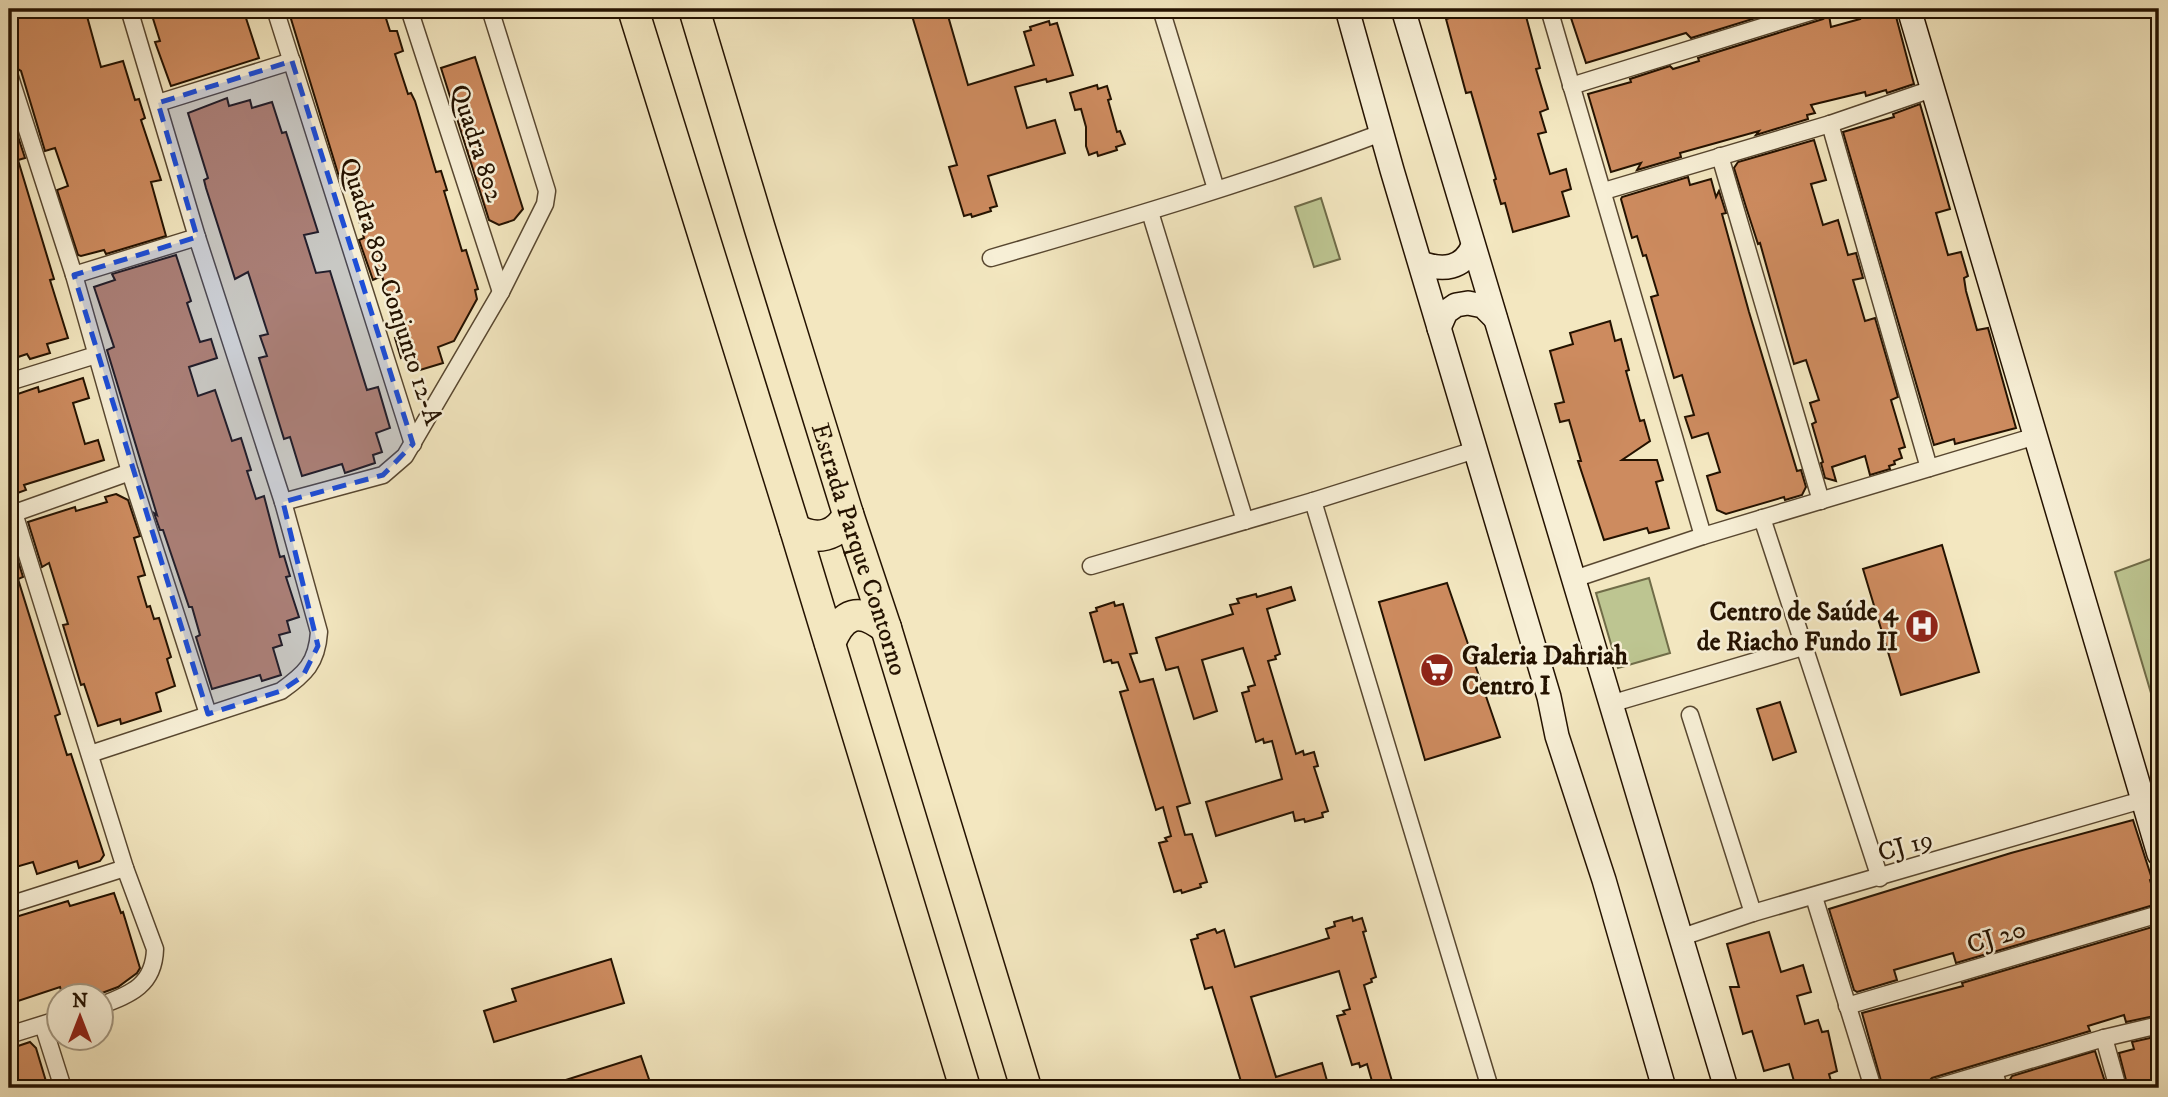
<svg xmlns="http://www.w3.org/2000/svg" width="2168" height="1097" font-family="'IM FELL DW Pica',serif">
<rect width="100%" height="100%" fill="#f3e7c0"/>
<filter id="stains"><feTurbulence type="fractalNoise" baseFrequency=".00286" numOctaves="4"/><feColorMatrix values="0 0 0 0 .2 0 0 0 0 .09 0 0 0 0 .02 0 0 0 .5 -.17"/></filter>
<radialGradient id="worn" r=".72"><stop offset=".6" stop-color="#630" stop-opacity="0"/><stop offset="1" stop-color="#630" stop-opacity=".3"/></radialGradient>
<!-- green -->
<g fill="#bdc591" stroke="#706c48" stroke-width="2">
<polygon points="1321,198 1340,259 1314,267 1295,207"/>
<polygon points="2159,556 2159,720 2115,572"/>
<polygon points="1649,578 1670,653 1618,668 1596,593"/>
</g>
<!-- building -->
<g fill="#cd8b5f" stroke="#241200" stroke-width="2">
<polygon points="9,9 85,9 101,67 123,61 135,100 139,99 145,118 141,120 161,180 151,182 166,236 106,254 104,250 81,256 78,255 57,190 68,186 55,148 45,151 21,71 18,69 9,39"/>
<polygon points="150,9 243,9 259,58 171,86 155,42 160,41"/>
<polygon points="288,9 383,9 390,31 397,31 403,51 395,54 408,94 411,93 415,101 436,172 441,171 447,190 444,191 462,251 466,250 478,289 475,290 477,299 454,341 438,347 443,363 420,370 415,355 401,358 395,338 400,337 382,276 373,280 359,240 364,238 347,178 340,180"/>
<polygon points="910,9 946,9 968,85 1034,65 1024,32 1031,30 1030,27 1049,21 1050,25 1057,23 1073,75 1047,82 1046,79 1015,87 1027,128 1055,120 1065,153 988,176 997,206 990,208 991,211 972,217 971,214 964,216 949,167 957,165"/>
<polygon points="1482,9 1524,9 1540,68 1536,69 1548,109 1540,112 1546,132 1538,134 1550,174 1566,169 1571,189 1562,192 1569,216 1513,232 1505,203 1501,204 1494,180 1496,179 1471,92 1466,93 1446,19"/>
<polygon points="1568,9 1785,9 1691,38 1686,33 1586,63"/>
<polygon points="1867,9 1894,9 1914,84 1887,93 1886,90 1866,96 1865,92 1811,105 1815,113 1807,115 1808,119 1756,135 1759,131 1680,153 1681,157 1637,170 1641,163 1611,172 1588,94 1631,82 1630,79 1670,66 1673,69 1699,61 1698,58 1823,19 1829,15 1831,27 1860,19 1857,12"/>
<polygon points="475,57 523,209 514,220 499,225 489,220 441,68"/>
<polygon points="1097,85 1098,89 1107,86 1111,99 1108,100 1117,132 1120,131 1125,144 1116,147 1117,150 1098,156 1097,152 1089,155 1086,146 1086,127 1081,109 1075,110 1070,93"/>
<polygon points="227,98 229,106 250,100 252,108 272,102 282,133 286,132 318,232 304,235 316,273 330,271 367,390 378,387 390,428 376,433 382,452 373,455 375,463 345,473 342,464 302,476 290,437 284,439 259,358 267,356 260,336 268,334 248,272 235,279 206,188 204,180 208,178 188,113"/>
<polygon points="1920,104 1950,209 1936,213 1948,255 1961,252 1968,276 1964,278 1966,291 1977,330 1988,328 2016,428 1955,444 1954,439 1934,445 1843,132 1894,117 1893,114"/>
<polygon points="11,115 25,158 18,160 54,279 50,280 68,338 47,344 50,353 30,359 27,354 9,360 9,116"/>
<polygon points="1814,140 1826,180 1811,184 1823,225 1838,220 1848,255 1856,253 1863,278 1853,280 1865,321 1875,318 1898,397 1891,400 1905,447 1899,449 1902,458 1894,461 1895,464 1889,466 1890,469 1870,475 1865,456 1832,467 1836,481 1825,478 1821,463 1823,462 1812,424 1816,422 1810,403 1819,400 1806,360 1794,364 1760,243 1758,244 1746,207 1734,168 1738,162"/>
<polygon points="1688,177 1690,185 1711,179 1716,197 1719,191 1726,213 1722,214 1749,312 1797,471 1801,470 1806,487 1802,495 1785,500 1784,497 1726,514 1717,510 1707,476 1720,472 1708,433 1692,438 1685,417 1694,415 1682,375 1674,378 1651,297 1658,295 1646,255 1643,256 1637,236 1632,238 1621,199 1622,197"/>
<polygon points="176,255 191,301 187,303 200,342 211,339 217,358 189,367 198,396 215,390 232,441 241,438 251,470 247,471 256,499 264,496 280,557 284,556 290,576 286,577 299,617 287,621 290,632 279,635 282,645 273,648 281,675 262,681 260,675 212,689 196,637 200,635 192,607 189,607 163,530 160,530 154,513 157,515 107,350 114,347 94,287 115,280 112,274"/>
<polygon points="1610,321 1615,341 1621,339 1629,370 1626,371 1634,400 1640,421 1644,420 1650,441 1622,460 1657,460 1663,480 1656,482 1669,528 1649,533 1647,528 1604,540 1578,461 1581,461 1569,420 1560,422 1555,404 1564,402 1550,351 1573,344 1570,333"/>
<polygon points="83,378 89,398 73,403 85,444 98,440 104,460 24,485 26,490 9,496 9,397 38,387 39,392"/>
<polygon points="116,494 128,500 140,536 134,538 145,575 138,577 147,607 150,606 154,619 159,618 171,657 167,659 175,686 156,693 161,711 121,724 120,719 98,726 84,684 81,685 63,625 68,624 49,563 42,567 28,522 75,507 76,511 107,502 105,497"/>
<polygon points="9,531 23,577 18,579 60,714 55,716 67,755 71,754 104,855 100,861 79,868 77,861 37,874 33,862 9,869"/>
<polygon points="1942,545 1979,672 1901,695 1863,569"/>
<polygon points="1447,583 1500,737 1425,760 1379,602"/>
<polygon points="1291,587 1295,600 1267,609 1280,654 1275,656 1276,659 1268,661 1296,754 1303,751 1304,755 1314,752 1318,766 1314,767 1328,811 1322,813 1323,817 1305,822 1304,819 1295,821 1293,812 1216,836 1206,802 1282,779 1272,741 1264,743 1263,739 1256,742 1242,693 1249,691 1248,687 1255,685 1243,648 1202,660 1217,711 1194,719 1178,667 1166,670 1156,638 1233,614 1230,605 1239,603 1237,599 1256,594 1257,597"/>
<polygon points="1114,602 1115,606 1123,604 1137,653 1130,654 1140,682 1153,679 1190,803 1177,807 1185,835 1192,834 1207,882 1200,884 1201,887 1182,893 1181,890 1174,892 1159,843 1167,841 1165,838 1171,836 1163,807 1156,810 1120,692 1128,690 1118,662 1112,663 1111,660 1104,662 1090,613 1097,611 1096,608"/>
<polygon points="1780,702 1796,752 1773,760 1757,709"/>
<polygon points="2133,820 2152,879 2150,880 2157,904 1956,963 1953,953 1894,970 1897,980 1857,992 1854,990 1829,909 2011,853"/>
<polygon points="114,893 121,913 123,912 140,968 137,973 118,987 94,996 63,996 60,987 12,1003 9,993 9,919 68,901 70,906"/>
<polygon points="1352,917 1353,921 1362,918 1366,931 1363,932 1376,977 1371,979 1372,982 1364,985 1394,1088 1374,1088 1367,1064 1360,1067 1359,1063 1352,1065 1337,1016 1345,1014 1343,1011 1350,1009 1339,971 1251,997 1276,1077 1322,1063 1329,1088 1243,1088 1212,987 1205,989 1191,940 1198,938 1197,935 1215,929 1217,933 1224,930 1235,967 1329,938 1326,929 1335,926 1334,922"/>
<polygon points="2159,925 2159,1015 2126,1022 2124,1015 2088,1026 2090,1031 1932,1078 1926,1084 1911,1088 1883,1088 1862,1013 1963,986 1962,983"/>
<polygon points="1769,932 1781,972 1803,965 1811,992 1797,996 1805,1024 1818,1020 1822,1032 1828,1031 1837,1071 1829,1074 1833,1088 1796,1088 1789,1064 1764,1071 1752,1031 1743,1034 1730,987 1739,987 1727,944"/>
<polygon points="611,959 624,1003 494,1042 484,1011 516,1001 512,989"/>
<polygon points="2159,1036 2159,1088 2128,1088 2119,1053 2134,1049 2132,1042"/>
<polygon points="30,1042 36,1048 48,1088 9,1088 9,1049"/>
<polygon points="2095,1051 2107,1088 2009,1088 2008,1083 2012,1076"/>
<polygon points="641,1056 652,1088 550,1088 550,1085"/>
</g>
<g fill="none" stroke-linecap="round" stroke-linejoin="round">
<!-- street casing -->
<g stroke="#584730" stroke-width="19">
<g id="street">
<polyline points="275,9 413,444"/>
<polyline points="409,9 501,292"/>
<polyline points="1161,9 1216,189"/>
<polyline points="1549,9 1703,536"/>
<polyline points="9,74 74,275 130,472 208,714"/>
<polyline points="1571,86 1820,9"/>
<polyline points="158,103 292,61"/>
<polyline points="1830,124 1929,468"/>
<polyline points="1720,156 1821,501"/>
<polyline points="1604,191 1830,124 1932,89"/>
<polyline points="1150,212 1245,521"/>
<path d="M991,258C1122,220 1254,181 1381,133"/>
<polyline points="74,275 197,237"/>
<polyline points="9,382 96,355"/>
<polyline points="1313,501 1490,1088"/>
<polyline points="283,502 383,475 405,456 501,292 545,204 547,191 490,9"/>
<polyline points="9,515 130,472"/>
<polyline points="1762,518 1880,878"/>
<polyline points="1091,566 1313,501 1475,450"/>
<polyline points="1574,579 1703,536 2036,436"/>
<polyline points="1610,704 1803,647"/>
<polyline points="1690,715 1753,913"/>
<path d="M90,754L281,691C305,674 317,663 319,632L283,502L197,237L129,9"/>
<polyline points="1814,897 1873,1088"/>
<polyline points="9,905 125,868 14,513"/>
<polyline points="1682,937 1753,913 2142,800"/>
<path d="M102,1005C131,994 154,985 155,949L125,868"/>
<polyline points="1847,1006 2159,914"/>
<polyline points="43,1025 63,1088"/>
<polyline points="9,1035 60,1019"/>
<polyline points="2104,1038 2118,1088"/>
<polyline points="1994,1071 1999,1088"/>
<polyline points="1935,1088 2104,1038 2159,1025"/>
</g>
</g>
<!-- secondary casing -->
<g stroke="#241200" stroke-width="26">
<g id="secondary">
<polyline points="1347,9 1392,170 1549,697 1557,736 1604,880 1664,1088"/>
<polyline points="1403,9 1726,1088"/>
<polyline points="1909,9 2159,854"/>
<path d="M1421,263C1443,271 1463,269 1473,246"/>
<polyline points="1439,328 1446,312 1456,305 1468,303 1483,306 1495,318"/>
</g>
</g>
<!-- highway casing -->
<g stroke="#241200" stroke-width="33">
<g id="highway">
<polyline points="633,9 795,529 965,1088"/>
<path id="s1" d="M694,9L760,229L848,514L886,628L1026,1088"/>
<path d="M795,529C816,541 838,537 848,514"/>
<path d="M830,643C843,612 859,607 886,628"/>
</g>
</g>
<!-- street -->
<use href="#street" stroke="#f7efd6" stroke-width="16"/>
<!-- secondary -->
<use href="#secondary" stroke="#f7efd6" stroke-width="23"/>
<!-- highway -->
<use href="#highway" stroke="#f3e7c0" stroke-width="30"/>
</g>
<!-- marked area -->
<path fill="#1d4ed8" fill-opacity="0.2" stroke="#1d4ed8" stroke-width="5" stroke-dasharray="14 9" stroke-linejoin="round" d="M292,61L413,444L383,475L283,502L318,646L303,676L281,691L208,714L74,275L197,237L158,103Z"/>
<!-- icons -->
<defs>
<g id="hospital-disc" transform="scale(1.75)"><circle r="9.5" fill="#8f2418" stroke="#f7efd6"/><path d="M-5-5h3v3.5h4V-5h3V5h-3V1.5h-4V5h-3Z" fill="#fff"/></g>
<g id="supermarket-disc" transform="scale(1.75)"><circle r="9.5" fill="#8f2418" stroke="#f7efd6"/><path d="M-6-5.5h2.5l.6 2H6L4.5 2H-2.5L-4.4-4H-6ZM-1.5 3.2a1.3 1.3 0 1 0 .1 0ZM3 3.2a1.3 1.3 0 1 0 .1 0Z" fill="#fff"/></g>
</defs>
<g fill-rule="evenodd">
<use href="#hospital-disc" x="1922" y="626"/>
<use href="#supermarket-disc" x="1437" y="670"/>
</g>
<g text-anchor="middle" stroke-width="5" stroke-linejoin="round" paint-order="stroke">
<!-- street labels -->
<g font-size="26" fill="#241200" stroke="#f7efd6">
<text transform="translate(478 143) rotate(72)" y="9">Quadra 802</text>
<text transform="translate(392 291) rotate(72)" y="9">Quadra 802 Conjunto 12-A</text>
<text dy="9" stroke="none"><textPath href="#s1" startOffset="565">Estrada Parque Contorno</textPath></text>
<text transform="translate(1905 845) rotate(-16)" y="9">CJ 19</text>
<text transform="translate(1996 936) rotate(-17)" y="9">CJ 20</text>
</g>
<!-- poi labels -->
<g font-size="26" font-weight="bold" fill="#241200" stroke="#f7efd6" text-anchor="end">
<text x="1898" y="620">Centro de Saúde 4<tspan x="1898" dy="30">de Riacho Fundo II</tspan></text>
<text x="1462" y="664" text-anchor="start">Galeria Dahriah<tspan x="1462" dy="30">Centro I</tspan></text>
</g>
</g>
<!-- margin -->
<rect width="2168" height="1097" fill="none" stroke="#f3e7c0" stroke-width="35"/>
<rect x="10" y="10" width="2147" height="1076" fill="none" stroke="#241200" stroke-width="3.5"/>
<rect x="18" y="18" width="2133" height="1062" fill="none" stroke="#241200" stroke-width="2"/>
<!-- north arrow -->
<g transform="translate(80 1017)"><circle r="33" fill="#f7efd6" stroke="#a39780" stroke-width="2"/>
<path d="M0-5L12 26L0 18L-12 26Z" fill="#8f2418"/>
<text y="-10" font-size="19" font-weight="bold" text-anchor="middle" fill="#241200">N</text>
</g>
<rect width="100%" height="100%" filter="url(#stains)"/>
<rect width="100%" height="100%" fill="url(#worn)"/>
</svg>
